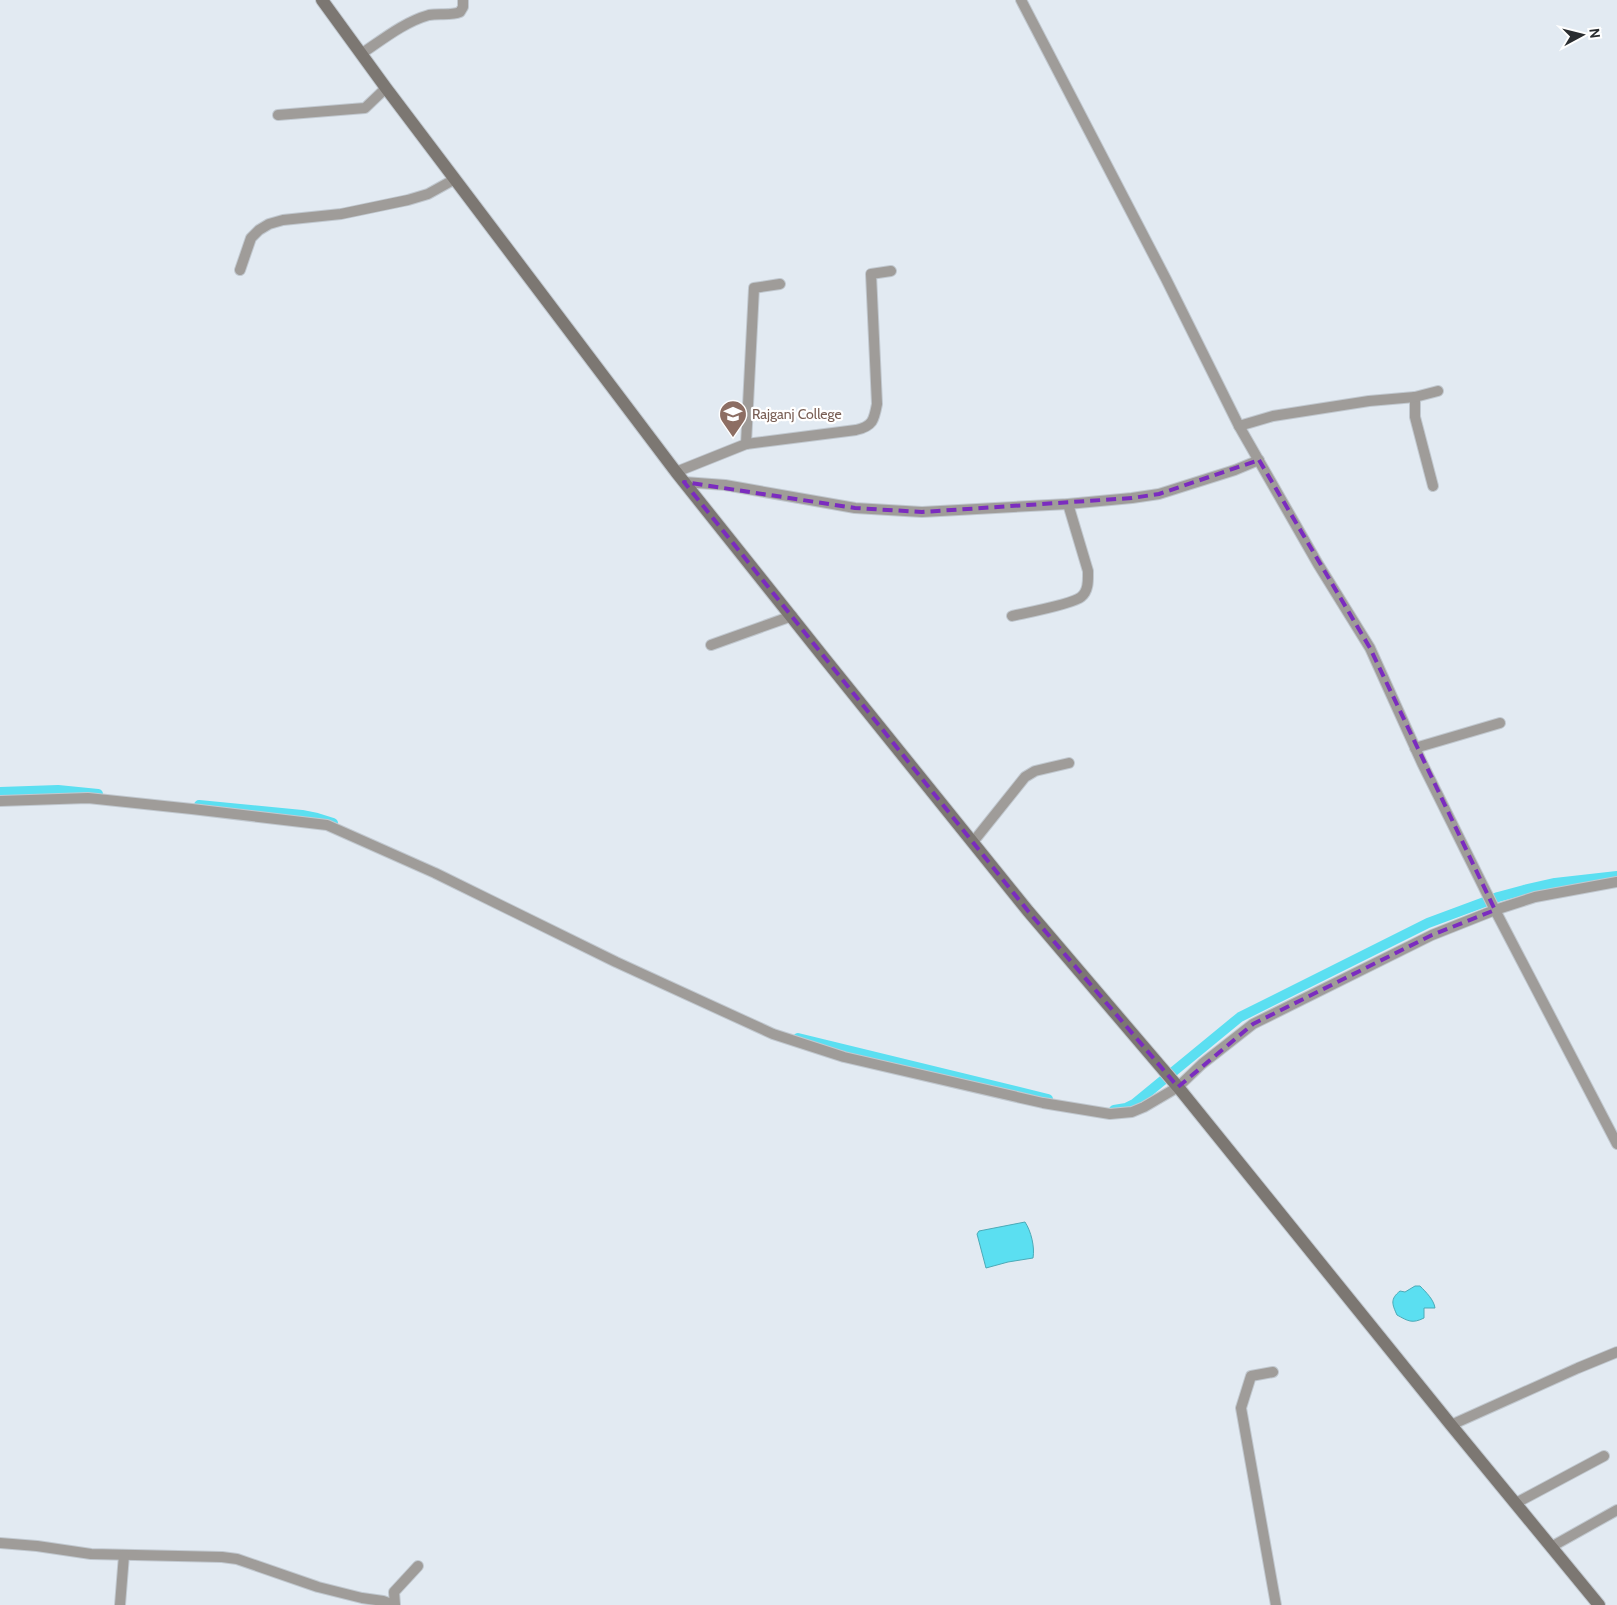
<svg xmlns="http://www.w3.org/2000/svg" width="1617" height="1605" font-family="Cabin,sans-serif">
<rect width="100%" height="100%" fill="#e2eaf2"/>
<!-- water -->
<g fill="#5bdff1" stroke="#4caab7">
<path d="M1025,1222C1031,1231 1035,1247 1033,1258L1008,1262L986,1268L977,1234L979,1231Z"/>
<path d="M1415,1286H1420C1426,1292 1434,1300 1435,1308H1424V1318C1412,1324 1408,1321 1397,1315C1392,1304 1390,1299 1400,1291L1405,1292Z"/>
</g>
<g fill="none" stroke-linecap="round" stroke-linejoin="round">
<!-- canal -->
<g stroke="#5bdff1" stroke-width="10">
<polyline points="0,792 58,790 98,794"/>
<polyline points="199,805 302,815 317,818 333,823"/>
<polyline points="798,1038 1048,1099"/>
<polyline points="1114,1110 1126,1108 1134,1104 1240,1017 1428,923 1498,897 1524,890 1555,883 1617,876"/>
</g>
<!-- street casing -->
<g stroke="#c1c8cf" stroke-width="12">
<g id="street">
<polyline points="1021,0 1166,279 1239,426 1318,564 1370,648 1422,763 1495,910 1617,1144"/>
<path d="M361,54C382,40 404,22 429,15C439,13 451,16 460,12L463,7V0"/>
<polyline points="278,115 365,108 386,88"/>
<polyline points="240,270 251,238 259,230 269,224 283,220 341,214 408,200 428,194 455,179"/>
<polyline points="1415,397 1415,417 1433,486"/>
<polyline points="1239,426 1273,416 1369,401 1415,397 1438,391"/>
<path d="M746,444L856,430C873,426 874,420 877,404L871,274L891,271"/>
<polyline points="676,472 746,444 754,288 780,284"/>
<polyline points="684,482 725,485 855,508 922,512 1068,504 1132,498 1159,494 1235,470 1259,460"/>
<path d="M1012,616C1025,613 1073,604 1081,597C1089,591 1088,579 1088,571L1068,504"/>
<polyline points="711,645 792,616"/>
<polyline points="1415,748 1500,723"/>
<polyline points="0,801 88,798 192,809 327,825 435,873 616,962 773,1034 844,1057 1043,1103 1110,1114 1132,1112 1144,1107 1178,1087 1202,1064 1253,1024 1432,935 1495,910 1535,897 1617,882"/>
<polyline points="973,842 1025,777 1035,771 1069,763"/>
<polyline points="1273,1372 1251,1376 1241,1408 1276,1605"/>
<polyline points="1451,1425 1578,1368 1617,1352"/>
<polyline points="1516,1503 1604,1456"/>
<polyline points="0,1543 37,1546 91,1554 222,1557 237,1559 318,1587 362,1598 383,1601 394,1605"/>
<polyline points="1551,1547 1617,1510"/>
<polyline points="120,1605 124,1555"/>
<polyline points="395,1605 394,1592 418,1566"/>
</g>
</g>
<!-- secondary casing -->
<g stroke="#c1c8cf" stroke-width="14">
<polyline id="secondary" points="322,0 386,88 676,472 825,659 1028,911 1178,1087 1451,1425 1599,1605"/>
</g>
<!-- street -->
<use href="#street" stroke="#9f9c99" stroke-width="10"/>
<!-- secondary -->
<use href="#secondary" stroke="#7c7772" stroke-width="12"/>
</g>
<!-- marked area -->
<path fill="none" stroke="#7b2cbf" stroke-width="4" stroke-dasharray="10 6" stroke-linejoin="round" d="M1259,460L1370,648L1495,910L1432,935L1253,1024L1178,1087L1028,911L684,482L855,508L922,512L1132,498L1159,494Z"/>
<!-- icons -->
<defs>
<g id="university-pin" transform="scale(1.4375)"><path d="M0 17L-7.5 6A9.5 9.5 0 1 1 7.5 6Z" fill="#8d6e63" stroke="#fff"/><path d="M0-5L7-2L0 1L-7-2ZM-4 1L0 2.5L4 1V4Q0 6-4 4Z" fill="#fff"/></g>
</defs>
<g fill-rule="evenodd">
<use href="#university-pin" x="733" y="414"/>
</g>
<g text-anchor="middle" stroke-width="4.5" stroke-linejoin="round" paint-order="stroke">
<!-- education labels -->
<g font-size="14" fill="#785e54" stroke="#fff" text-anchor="start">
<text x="752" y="419">Rajganj College</text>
</g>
</g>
<!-- north arrow -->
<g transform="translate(1582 35) rotate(83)" stroke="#ffffff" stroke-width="4" paint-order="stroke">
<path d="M0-4L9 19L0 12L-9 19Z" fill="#2a2d30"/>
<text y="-8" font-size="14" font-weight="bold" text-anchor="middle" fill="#2a2d30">N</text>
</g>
</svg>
